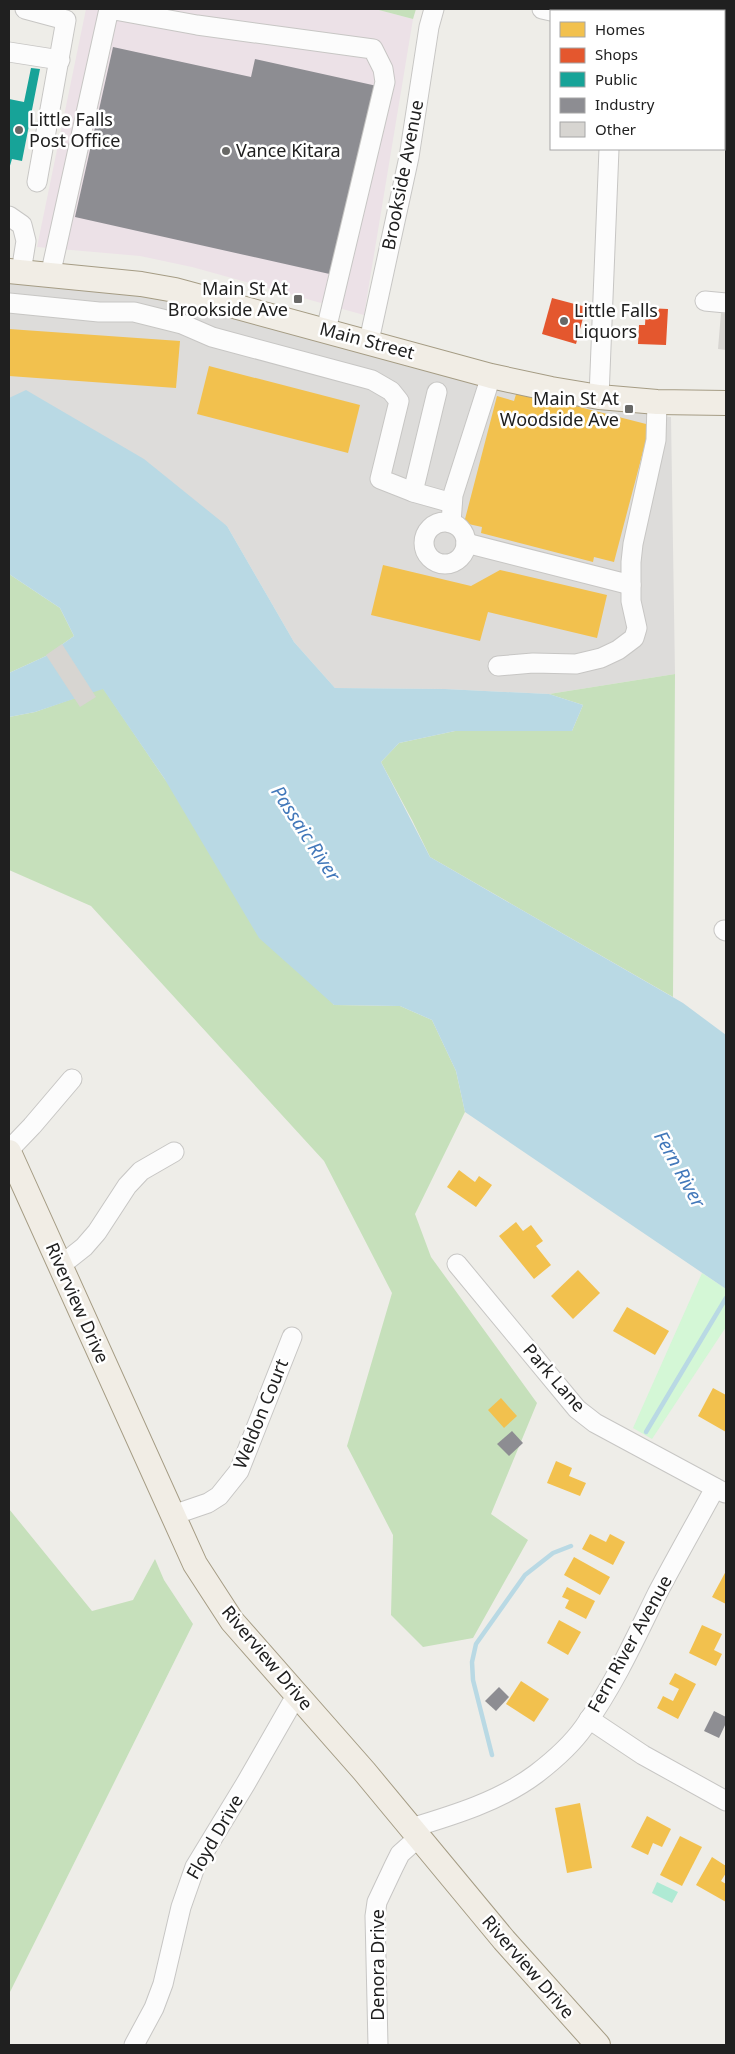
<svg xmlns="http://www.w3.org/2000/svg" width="735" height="2054" font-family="'Noto Sans',sans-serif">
<rect width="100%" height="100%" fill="#eeede8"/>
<!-- residential -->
<polygon fill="#dddcda" points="9,271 152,288 595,407 671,417 675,674 549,694 445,689 335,688 294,642 227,526 9,398"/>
<!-- industrial -->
<polygon fill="#ece1e7" points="86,9 375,9 413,19 364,315 192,267 140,256 37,247"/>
<!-- forest -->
<g fill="#c6e0bb">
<polygon points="375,9 416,9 413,19"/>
<polygon points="633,9 726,9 726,39 724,39 724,11 641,11"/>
<polygon points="9,574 60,608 74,636 46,656 9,673"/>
<polygon points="675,674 673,997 430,857 412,820 381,762 399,743 455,731 572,731 583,705 549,694"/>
<polygon points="103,688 164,778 334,1005 400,1006 432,1020 456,1071 465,1112 415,1214 431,1257 537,1403 491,1514 528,1540 473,1638 423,1647 391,1615 393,1535 347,1446 392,1293 324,1161 91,906 9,870 9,717 35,712"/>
<polygon points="9,1509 92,1611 133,1600 155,1559 164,1580 193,1624 9,1994"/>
</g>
<!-- park -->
<polygon fill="#d4f7d6" points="702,1273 726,1289 726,1327 652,1439 633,1428"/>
<!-- pitch -->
<polygon fill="#afead4" points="657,1882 678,1892 672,1903 652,1893"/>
<!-- water -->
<polygon fill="#b9d9e4" points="26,390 144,459 227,526 294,642 335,688 445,689 549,694 583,705 572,731 455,731 399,743 381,762 430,857 683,1003 726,1035 726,1289 465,1112 456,1071 432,1020 400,1006 334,1005 259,938 164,778 103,689 35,712 9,717 9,673 46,656 74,636 60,608 9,574 9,398"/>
<!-- homes -->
<g fill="#f2c14e">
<polygon points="9,329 180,341 176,388 9,376"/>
<polygon points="209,366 360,405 348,453 197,414"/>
<polygon points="517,391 650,425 614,562 594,557 593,562 481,533 482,527 464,523 497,396 514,401"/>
<polygon points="383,565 471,586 500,570 607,595 597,638 488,612 480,641 371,615"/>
<polygon points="459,1170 475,1182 479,1176 492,1185 476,1207 447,1187"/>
<polygon points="516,1222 523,1231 531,1225 543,1241 536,1246 551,1265 534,1279 499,1236"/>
<polygon points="578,1270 600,1293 573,1319 551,1296"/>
<polygon points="627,1307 669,1331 655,1355 613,1331"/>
<polygon points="713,1388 726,1395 726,1432 698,1416"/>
<polygon points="501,1398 517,1416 504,1428 488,1410"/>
<polygon points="556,1461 572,1468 569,1476 586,1483 580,1496 547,1483"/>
<polygon points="590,1534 606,1542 610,1534 625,1542 613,1565 582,1549"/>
<polygon points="574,1557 610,1577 600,1595 564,1575"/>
<polygon points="726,1571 726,1604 712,1597"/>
<polygon points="567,1587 595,1601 586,1619 565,1608 569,1600 562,1597"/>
<polygon points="559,1620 581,1632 568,1655 547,1643"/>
<polygon points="702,1625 722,1634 714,1650 722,1654 716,1666 689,1653"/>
<polygon points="675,1673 696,1684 678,1719 657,1708 663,1696 673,1701 679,1689 669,1684"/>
<polygon points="521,1681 549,1699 534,1722 506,1704"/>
<polygon points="580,1803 592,1868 567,1873 555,1808"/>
<polygon points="647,1816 671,1829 662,1847 653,1843 648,1855 631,1847"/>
<polygon points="680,1836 702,1847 682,1886 660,1875"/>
<polygon points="712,1857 726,1866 726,1873 721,1881 726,1884 726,1902 696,1885"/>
</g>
<!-- shops -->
<g fill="#e4572e">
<polygon points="552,298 586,307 576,344 542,334"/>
<polygon points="646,308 668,309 666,345 638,344 639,325 645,325"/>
</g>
<!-- public -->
<polygon fill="#17a398" points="31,68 40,69 22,161 12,159 9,169 9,99 24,102"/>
<!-- industry -->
<g fill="#8d8d92">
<polygon points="113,47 251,77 255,59 377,86 334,275 75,217"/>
<polygon points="512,1431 523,1443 509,1456 497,1444"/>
<polygon points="499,1687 509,1697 496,1711 485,1701"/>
<polygon points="714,1711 726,1717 726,1723 719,1738 704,1731"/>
</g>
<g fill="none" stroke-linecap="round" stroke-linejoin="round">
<!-- stream -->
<g stroke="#b9d9e4" stroke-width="4.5">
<polyline points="646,1432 726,1298"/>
<polyline points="492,1755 473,1680 472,1662 476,1644 525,1575 553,1553 571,1546"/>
</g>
</g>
<!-- building -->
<g fill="#d7d5d1">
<polygon points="721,313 726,314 726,350 718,349"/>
<polygon points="62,644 96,697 80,707 46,655"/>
</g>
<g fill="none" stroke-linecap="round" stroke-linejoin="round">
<!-- minor casing -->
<g stroke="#c7c6c4" stroke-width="21">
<g id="minor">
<polyline points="25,9 66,20 37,182"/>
<polyline points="542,9 551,11"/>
<polyline points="9,52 60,60"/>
<polyline points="724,70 726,71"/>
<polyline points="9,216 22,225 26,241 21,272"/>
<polyline points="50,276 109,9 197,25 373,49 383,69 385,82 326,330"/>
<polyline points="705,301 726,303"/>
<polyline points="9,303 99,312 134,312 182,324 212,337 372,380 391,391 399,401 380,479 413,492"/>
<polyline points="369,341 409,157 429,27 434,9"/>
<polyline points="437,392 413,492 452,503"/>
<polyline points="599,397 609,149"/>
<circle cx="445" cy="543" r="21"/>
<polyline points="451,523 453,495 491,376"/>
<polyline points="466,543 631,585"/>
<polyline points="498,666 533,663 576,664 601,658 618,650 634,638 637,628 631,601 631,562 633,544 656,440 657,402"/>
<polyline points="724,930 726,931"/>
<polyline points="9,1150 32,1126 72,1079"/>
<polyline points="457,1264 577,1409 595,1423 725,1493"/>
<polyline points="60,1266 84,1247 97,1232 127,1186 141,1171 174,1152"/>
<polyline points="173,1515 208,1503 219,1496 239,1471 292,1337"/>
<polyline points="589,1719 643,1755 726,1801"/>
<path d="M411,1828C454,1815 500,1801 536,1774C553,1761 572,1744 584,1727C614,1685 635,1639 657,1594C676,1558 696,1523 715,1488"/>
<polyline points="134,2045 154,2008 163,1984 181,1907 195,1867 246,1783 297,1694"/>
<polyline points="378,2045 375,1916 377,1902 394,1866 400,1854 419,1837"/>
</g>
</g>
<!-- major casing -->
<g stroke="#a59c84" stroke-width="26">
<g id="major">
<polyline points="9,271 141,284 175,290 491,376 551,389 599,397 657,402 726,403"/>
<polyline points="9,1152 195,1564 232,1621 364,1771 504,1940 598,2045"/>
</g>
</g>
<!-- minor -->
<use href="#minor" stroke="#fcfcfc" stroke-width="19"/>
<!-- major -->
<use href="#major" stroke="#f1ede5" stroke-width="24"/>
<!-- rail -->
<polyline stroke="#cbcbca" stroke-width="4" stroke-dasharray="10 10" stroke-linecap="butt" points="718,9 726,12"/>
</g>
<!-- markers -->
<g fill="#686866" stroke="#fff" stroke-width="2">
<circle cx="19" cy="130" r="5"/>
<circle cx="226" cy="151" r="5"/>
<rect x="293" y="294" width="10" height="10" rx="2.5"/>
<circle cx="564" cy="321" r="5"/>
<rect x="624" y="404" width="10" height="10" rx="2.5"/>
</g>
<g text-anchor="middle" stroke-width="5" stroke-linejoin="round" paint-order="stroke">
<!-- poi labels -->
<g font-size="18" fill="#202020" stroke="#fff" text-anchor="start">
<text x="29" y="126">Little Falls<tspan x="29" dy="21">Post Office</tspan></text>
<text x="236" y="157">Vance Kitara</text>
<text x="288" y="295" text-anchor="end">Main St At<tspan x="288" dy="21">Brookside Ave</tspan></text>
<text x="574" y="317">Little Falls<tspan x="574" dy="21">Liquors</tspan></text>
<text x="619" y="405" text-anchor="end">Main St At<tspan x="619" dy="21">Woodside Ave</tspan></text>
</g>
<!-- street labels -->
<g font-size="18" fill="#202020" stroke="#fff">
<text transform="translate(403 175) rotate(-79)" y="6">Brookside Avenue</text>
<text transform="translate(367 341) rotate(15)" y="6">Main Street</text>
<text transform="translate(77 1303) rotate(66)" y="6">Riverview Drive</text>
<text transform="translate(554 1378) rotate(49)" y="6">Park Lane</text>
<text transform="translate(261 1414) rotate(-68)" y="6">Weldon Court</text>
<text transform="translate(630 1644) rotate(-61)" y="6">Fern River Avenue</text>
<text transform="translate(267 1658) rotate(50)" y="6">Riverview Drive</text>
<text transform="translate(215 1837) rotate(-60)" y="6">Floyd Drive</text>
<text transform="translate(378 1965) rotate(-90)" y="6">Denora Drive</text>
<text transform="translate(528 1967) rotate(49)" y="6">Riverview Drive</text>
</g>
<!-- water labels -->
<g font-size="19" font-style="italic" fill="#4278ba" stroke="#fff">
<text transform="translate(306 833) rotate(57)" y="7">Passaic River</text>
<text transform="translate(680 1169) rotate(61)" y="7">Fern River</text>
</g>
</g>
<!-- border -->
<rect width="735" height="2054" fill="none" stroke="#202020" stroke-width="20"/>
<!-- legend -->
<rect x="550" y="10" width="175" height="140" fill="#ffffff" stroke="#a6a6a6"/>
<rect x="560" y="22" width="25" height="15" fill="#f2c14e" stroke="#a6a6a6"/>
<text x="595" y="35" font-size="15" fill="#202020">Homes</text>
<rect x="560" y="48" width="25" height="15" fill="#e4572e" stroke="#a6a6a6"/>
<text x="595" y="60" font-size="15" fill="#202020">Shops</text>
<rect x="560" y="72" width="25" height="15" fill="#17a398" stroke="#a6a6a6"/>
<text x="595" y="85" font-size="15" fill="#202020">Public</text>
<rect x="560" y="98" width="25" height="15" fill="#8d8d92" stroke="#a6a6a6"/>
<text x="595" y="110" font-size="15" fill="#202020">Industry</text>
<rect x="560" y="122" width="25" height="15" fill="#d7d5d1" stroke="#a6a6a6"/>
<text x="595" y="135" font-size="15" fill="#202020">Other</text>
</svg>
